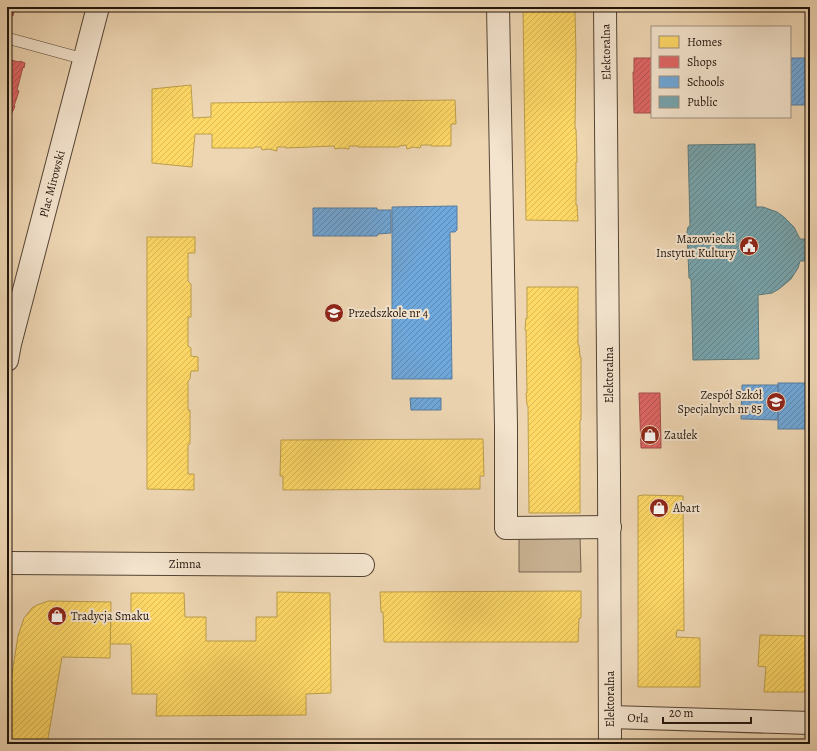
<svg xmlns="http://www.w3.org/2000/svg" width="817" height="751" font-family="Alegreya,serif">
<defs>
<pattern id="homes-hatch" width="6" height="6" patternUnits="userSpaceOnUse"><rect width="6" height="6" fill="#ffd966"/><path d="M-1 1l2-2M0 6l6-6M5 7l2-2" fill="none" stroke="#dab957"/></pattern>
<pattern id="shops-hatch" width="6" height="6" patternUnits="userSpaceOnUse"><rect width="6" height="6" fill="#e06666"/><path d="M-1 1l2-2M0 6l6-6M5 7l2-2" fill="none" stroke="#b55352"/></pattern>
<pattern id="schools-hatch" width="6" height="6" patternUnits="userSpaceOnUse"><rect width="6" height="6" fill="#6fa8dc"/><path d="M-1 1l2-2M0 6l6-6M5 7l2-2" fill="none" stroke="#5b88b1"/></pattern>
<pattern id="public-hatch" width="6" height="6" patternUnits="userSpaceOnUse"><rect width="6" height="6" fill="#76a5af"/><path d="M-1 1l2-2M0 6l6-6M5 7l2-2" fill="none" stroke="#60858d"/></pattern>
</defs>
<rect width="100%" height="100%" fill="#eed6b3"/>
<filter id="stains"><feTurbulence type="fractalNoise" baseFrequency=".005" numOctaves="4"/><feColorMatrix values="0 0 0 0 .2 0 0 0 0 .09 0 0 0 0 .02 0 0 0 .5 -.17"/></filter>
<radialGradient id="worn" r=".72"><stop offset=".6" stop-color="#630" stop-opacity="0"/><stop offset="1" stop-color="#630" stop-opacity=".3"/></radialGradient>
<!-- green -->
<polygon fill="#cbb596" stroke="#766450" points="519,536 580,536 581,572 519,572"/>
<!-- homes -->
<g fill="url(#homes-hatch)" stroke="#bc9e4b">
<polygon points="523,7 574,7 574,11 575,11 576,54 575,129 576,129 577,162 576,162 576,205 577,205 578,221 526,220"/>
<polygon points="191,85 193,118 211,117 211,103 455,100 456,124 451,124 451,146 431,146 431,145 421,145 420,148 413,147 407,149 406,145 399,146 399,147 358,147 358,146 349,146 349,149 341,148 335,149 334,146 286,148 286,147 277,147 277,151 269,149 262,150 261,147 254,147 254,148 212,148 212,134 195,134 192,167 152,163 152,89"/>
<polygon points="147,237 195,237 195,253 188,253 188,281 191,284 191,317 188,317 188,346 191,348 191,356 198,357 198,371 191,371 190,379 188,381 188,410 190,410 190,444 188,444 188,474 194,474 194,490 147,489"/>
<polygon points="527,287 578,287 578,345 579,345 580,357 581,357 581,420 580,420 580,513 529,513 528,406 527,405 526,393 527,393 526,330 525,330 526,318 527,318"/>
<polygon points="483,439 484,476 480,476 480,489 283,490 283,476 280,476 281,440"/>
<polygon points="643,495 683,496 684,631 677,630 676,637 700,638 700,687 638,687 638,496"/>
<polygon points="581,591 581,618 579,618 578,642 384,642 383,612 381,612 380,592"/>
<polygon points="277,592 330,593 331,693 306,694 306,715 156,716 157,694 132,694 131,644 110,644 111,617 131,617 131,593 184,593 185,617 206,617 206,641 256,641 256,617 277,617"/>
<polygon points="48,601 111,602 110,658 62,657 47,744 7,744 7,705 18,636 24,618 32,608 37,605"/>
<polygon points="760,635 810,636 810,692 764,692 766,667 758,666"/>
</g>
<!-- shops -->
<g fill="url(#shops-hatch)" stroke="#a64d4b">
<polygon points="7,7 15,7 13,16 7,14"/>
<polygon points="634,58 652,58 652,113 634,113 633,72 634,72"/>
<polygon points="7,59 19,62 20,61 25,63 24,68 23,67 17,90 19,91 14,106 15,106 13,111 12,111 12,113 11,113 7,126"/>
<polygon points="639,393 660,393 661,448 641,448"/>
</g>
<!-- schools -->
<g fill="url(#schools-hatch)" stroke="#577c9d">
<rect x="790" y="58" width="20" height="47"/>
<polygon points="457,206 457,230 455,232 450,232 452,379 392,379 392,207"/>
<polygon points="313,208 377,208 377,210 391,210 391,233 378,234 377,236 313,236"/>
<rect x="778" y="383" width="32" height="46"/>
<polygon points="742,385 778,385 778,420 741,419"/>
<polygon points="410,398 441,398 441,410 411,410"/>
</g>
<!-- public -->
<polygon fill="url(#public-hatch)" stroke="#5c7a7e" points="755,144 756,207 763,207 777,212 784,217 794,227 800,239 810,239 810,261 800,261 798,268 791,279 779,289 772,293 758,295 759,359 693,360 691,279 689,278 687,232 688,227 690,226 688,145"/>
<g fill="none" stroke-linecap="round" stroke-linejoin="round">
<!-- lane casing -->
<g stroke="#544435" stroke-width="12">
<polyline id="lane" points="7,38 84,59"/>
</g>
<!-- street casing -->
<g stroke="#544435" stroke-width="24">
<g id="street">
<polyline points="498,7 506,426 506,528 610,527"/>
<polyline points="605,7 609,476 610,744"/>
<polyline points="7,360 10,344 98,7"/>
<polyline points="7,563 363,565"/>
<polyline points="610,717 810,723"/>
</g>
</g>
<!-- lane -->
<use href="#lane" stroke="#f4e4ce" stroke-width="11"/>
<!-- street -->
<use href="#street" stroke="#f4e4ce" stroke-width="22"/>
</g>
<!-- icons -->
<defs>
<g id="civic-disc" transform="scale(1)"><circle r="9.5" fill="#8f2418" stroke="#f4e4ce"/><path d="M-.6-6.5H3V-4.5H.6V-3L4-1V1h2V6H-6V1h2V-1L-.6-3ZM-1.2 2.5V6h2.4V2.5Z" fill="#fff"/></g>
<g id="school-disc" transform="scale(1)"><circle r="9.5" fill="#8f2418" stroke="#f4e4ce"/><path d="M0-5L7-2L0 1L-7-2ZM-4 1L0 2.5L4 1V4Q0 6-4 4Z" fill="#fff"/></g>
<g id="shop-disc" transform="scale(1)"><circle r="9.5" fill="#8f2418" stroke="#f4e4ce"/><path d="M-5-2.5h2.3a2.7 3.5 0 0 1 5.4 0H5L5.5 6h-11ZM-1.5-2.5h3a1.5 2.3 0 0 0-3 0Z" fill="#fff"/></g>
</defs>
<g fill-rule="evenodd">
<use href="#civic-disc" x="749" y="246"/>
<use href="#school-disc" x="334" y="313"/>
<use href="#school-disc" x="776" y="402"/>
<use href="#shop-disc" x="650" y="435"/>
<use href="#shop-disc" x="659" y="508"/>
<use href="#shop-disc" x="57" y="616"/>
</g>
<g text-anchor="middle" stroke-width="4" stroke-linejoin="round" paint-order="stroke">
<!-- street labels -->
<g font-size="12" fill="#20140b" stroke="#f4e4ce">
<text transform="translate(606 52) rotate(-91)" y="4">Elektoralna</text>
<text transform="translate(52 184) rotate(-75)" y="4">Plac Mirowski</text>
<text transform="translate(609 375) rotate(-90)" y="4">Elektoralna</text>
<text x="185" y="568">Zimna</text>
<text transform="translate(610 699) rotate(-90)" y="4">Elektoralna</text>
<text transform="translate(638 718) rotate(2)" y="4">Orla</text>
</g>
<!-- poi labels -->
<g font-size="12" fill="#20140b" stroke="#f4e4ce" text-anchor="start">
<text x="735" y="243" text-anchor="end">Mazowiecki<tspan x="735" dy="14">Instytut Kultury</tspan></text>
<text x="348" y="317">Przedszkole nr 4</text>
<text x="762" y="399" text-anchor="end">Zespół Szkół<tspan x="762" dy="14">Specjalnych nr 85</tspan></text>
<text x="664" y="439">Zaułek</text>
<text x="673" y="512">Abart</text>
<text x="71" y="620">Tradycja Smaku</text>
</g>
</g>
<!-- margin -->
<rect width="817" height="751" fill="none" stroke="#eed6b3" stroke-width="24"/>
<rect x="8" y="8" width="801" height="735" fill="none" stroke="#20140b" stroke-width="2"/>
<rect x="12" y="12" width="793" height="727" fill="none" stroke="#20140b"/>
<!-- legend -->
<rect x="651" y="26" width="140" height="92" fill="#f4e4ce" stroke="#9f9180"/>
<rect x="659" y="36" width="20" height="12" fill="#ffd966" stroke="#9f9180"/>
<text x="687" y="46" font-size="12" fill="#20140b">Homes</text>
<rect x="659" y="56" width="20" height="12" fill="#e06666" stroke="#9f9180"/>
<text x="687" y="66" font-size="12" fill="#20140b">Shops</text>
<rect x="659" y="76" width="20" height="12" fill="#6fa8dc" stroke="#9f9180"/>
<text x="687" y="86" font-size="12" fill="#20140b">Schools</text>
<rect x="659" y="96" width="20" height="12" fill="#76a5af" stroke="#9f9180"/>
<text x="687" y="106" font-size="12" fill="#20140b">Public</text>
<!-- scale -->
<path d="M663 717v6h88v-6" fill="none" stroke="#20140b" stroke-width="2"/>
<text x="669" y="717" font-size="12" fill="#20140b" stroke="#f4e4ce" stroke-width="3" paint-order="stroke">20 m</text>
<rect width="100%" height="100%" filter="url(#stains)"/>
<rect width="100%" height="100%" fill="url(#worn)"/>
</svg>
